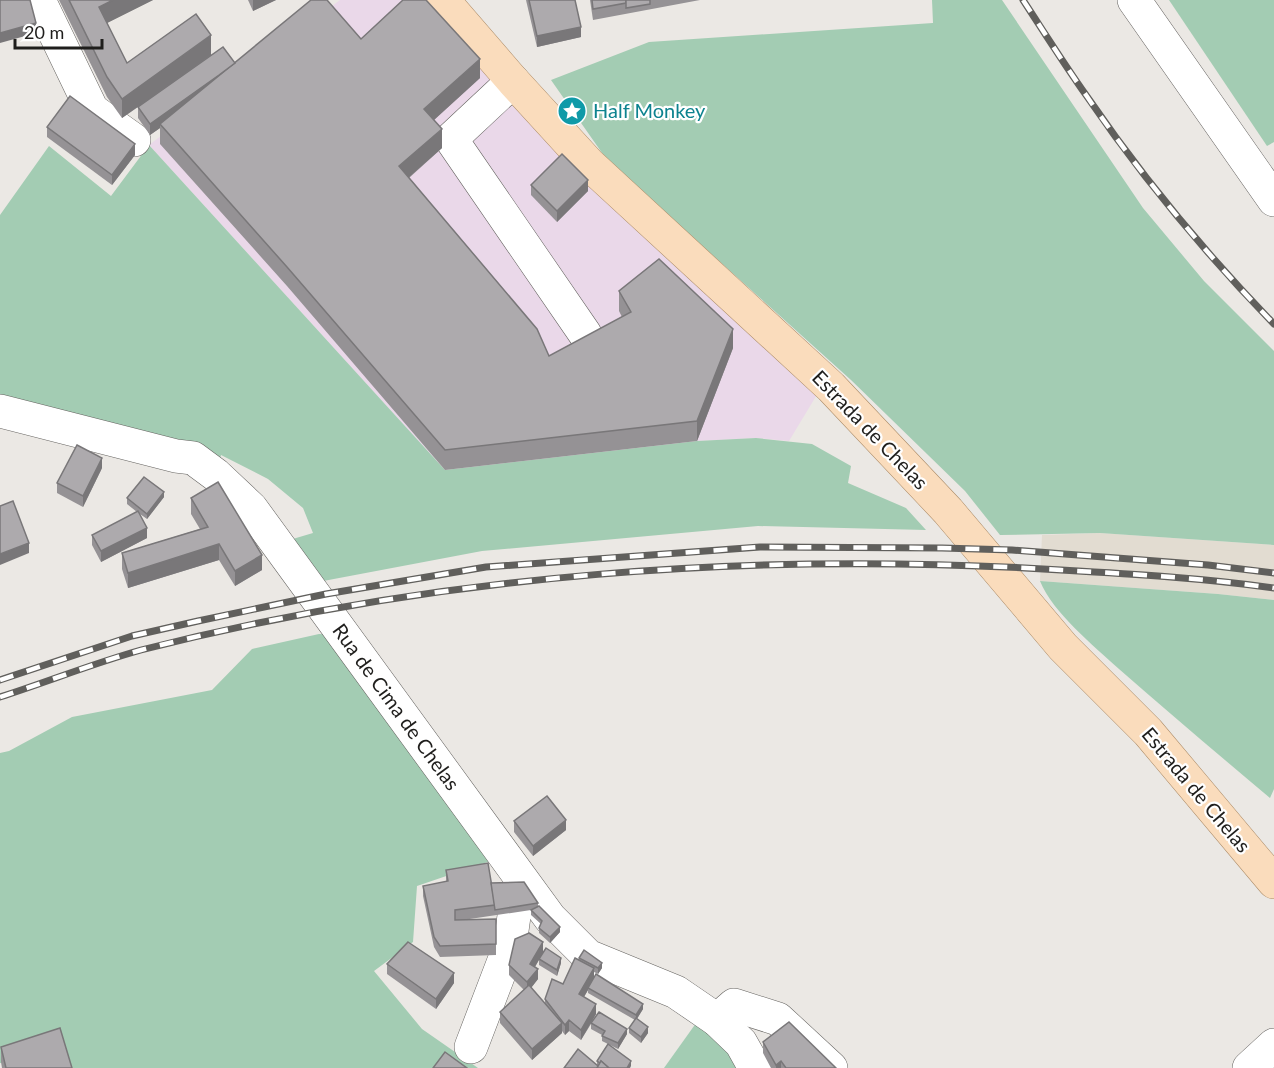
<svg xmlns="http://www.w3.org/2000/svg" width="1274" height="1068" font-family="Lato,sans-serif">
<rect width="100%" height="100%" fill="#ebe8e4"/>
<!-- commercial -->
<polygon fill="#ead8e9" points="340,0 422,0 818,393 789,441 756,438 697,441 445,470 149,145"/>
<!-- built -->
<polygon fill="#e2dcd1" points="1100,533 1274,545 1274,600 1218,594 1040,581 1042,535"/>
<!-- green -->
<g fill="#a3ccb3">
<polygon points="932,0 1002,0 1143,208 1204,281 1274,351 1274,545 1100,533 1000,535 965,491 851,380 607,160 551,80 649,42 933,23"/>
<polygon points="1169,0 1274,0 1274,142 1267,146"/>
<polygon points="149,145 445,470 697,441 756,438 812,444 851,466 848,483 906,508 926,530 758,526 482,551 318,582 286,541 313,533 303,508 268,479 221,455 216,475 0,412 0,215 49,146 111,196"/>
<path d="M1040,581L1218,594L1274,600V789L1270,798C1219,755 1169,713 1119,669C1093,645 1053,613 1040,581Z"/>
<polygon points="319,634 343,635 505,856 417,886 413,942 374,971 422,1029 478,1068 67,1068 0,1063 0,753 9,751 72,717 212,690 252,649"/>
<polygon points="699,1019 749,1068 664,1068"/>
</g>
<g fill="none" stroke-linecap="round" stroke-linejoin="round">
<!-- minor casing -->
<g stroke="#656360" stroke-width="34">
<g id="minor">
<polyline points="39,0 92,110 134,140"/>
<polyline points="1134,0 1274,200"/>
<polyline points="513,81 451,139 585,334"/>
<polyline points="0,411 176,456 193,458 216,475 251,508 550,918 588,956 676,992 717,1020 741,1043 755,1068"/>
<polyline points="717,1020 734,1005 778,1019 831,1068"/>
<polyline points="471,1047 510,945 514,916"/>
<polyline points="1249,1068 1274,1045"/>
</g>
</g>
<!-- major casing -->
<g stroke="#ab8b67" stroke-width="34">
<polyline id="major" points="443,0 513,81 589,164 831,387 948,511 1063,647 1148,732 1274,882"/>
</g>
<!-- minor -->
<use href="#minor" stroke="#fff" stroke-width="33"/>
<!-- major -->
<use href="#major" stroke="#fadcbc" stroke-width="33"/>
<!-- rail casing -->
<g stroke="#605f5c" stroke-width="7">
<g id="rail">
<path d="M1023,0C1044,32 1064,64 1086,95C1142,177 1205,253 1274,324"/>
<polyline points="0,680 132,636 198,621 326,594 486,567 760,547 942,548 1012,550 1208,565 1274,573"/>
<path d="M0,697C47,682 94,663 141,650C440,574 754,551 1061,570C1132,574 1203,578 1274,588"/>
</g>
</g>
<!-- rail -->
<use href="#rail" stroke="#fff" stroke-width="4.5" stroke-dasharray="14" stroke-linecap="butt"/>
</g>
<!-- wall -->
<g fill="#959295">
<polygon points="59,0 153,0 107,23 127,63 211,55 235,63 361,39 480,78 434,120 442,148 409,178 549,356 622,317 619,311 619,291 733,348 697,441 445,470 287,286 160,144 160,128 150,135 138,118 138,107 122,118 107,97"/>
<polygon points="248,0 276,0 253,11"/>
<polygon points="526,0 575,0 581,37 537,47"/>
<polygon points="590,0 700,0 593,20"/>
<polygon points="47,127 135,155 112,185 47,137"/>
<polygon points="531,185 588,191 557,222 531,195"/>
<polygon points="102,468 83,507 57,493 57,483"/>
<polygon points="164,497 147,519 140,514 147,538 101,562 92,545 92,535 137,512 127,504 127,498"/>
<polygon points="191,498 262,570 235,586 219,560 128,588 122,569 122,553 200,529 191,514"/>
<polygon points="514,821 566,830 533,856 514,832"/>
<polygon points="446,870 491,883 538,903 538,906 560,932 550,943 539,933 539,928 541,924 531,915 531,910 463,920 496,919 496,955 440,957 434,947 423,896 423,886 446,882"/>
<polygon points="543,951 561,963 557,976 539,965 539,960 535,967 538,979 531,988 545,1004 545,999 563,984 579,960 579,958 602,968 598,974 594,972 594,977 643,1009 637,1019 648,1033 641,1043 629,1033 629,1028 635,1020 588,993 588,990 584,997 596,1014 591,1023 627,1034 618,1049 608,1044 631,1066 564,1068 597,1064 597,1061 608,1044 602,1041 602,1035 591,1029 591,1024 581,1040 569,1031 565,1035 562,1031 562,1033 532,1060 500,1023 500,1012 524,990 509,975 509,965"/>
<polygon points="387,964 454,983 436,1009 387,974"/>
<polygon points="763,1042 836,1068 771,1068 763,1053"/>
<polygon points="1,1047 72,1068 2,1068 1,1062"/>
</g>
<!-- shaded-wall -->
<g fill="#797779">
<polygon points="113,0 153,0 99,27 99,7"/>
<polygon points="253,0 276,0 253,11"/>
<polygon points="36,23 36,33 0,43 0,33"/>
<polygon points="581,27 581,37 537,47 537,36"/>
<polygon points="211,35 211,55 122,118 122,99"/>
<polygon points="480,59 480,78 424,129 424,109"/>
<polygon points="235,64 160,124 160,128 150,135 150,124"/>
<polygon points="442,129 442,148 399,186 399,166"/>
<polygon points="135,144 135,155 112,185 112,175"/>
<polygon points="588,180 588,191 557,222 557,211"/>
<polygon points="733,329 733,348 697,441 697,421"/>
<polygon points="102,458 102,468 83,507 83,496"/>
<polygon points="164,492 164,497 147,519 147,514"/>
<polygon points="147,528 147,538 101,562 101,551"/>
<polygon points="29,543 29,553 0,565 0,554"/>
<polygon points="219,544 219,560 128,588 128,573"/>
<polygon points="262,555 262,570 235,586 235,571"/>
<polygon points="566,820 566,830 533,856 533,846"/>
<polygon points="560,927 560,932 550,943 550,937"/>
<polygon points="543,942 543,953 530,975 530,964"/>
<polygon points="561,958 561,963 557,976 557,970"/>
<polygon points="602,963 602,968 598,974 598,968"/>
<polygon points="594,968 594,978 588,988 588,990 579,1005 579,994"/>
<polygon points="538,969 538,979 527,993 527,982"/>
<polygon points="454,973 454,983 436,1009 436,999"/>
<polygon points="596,1004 596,1014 581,1040 581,1030"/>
<polygon points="643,1004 643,1009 636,1020 636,1015"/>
<polygon points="569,1020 569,1031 565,1035 565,1025"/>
<polygon points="562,1023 562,1033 532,1060 532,1049"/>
<polygon points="648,1027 648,1033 641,1043 641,1037"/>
<polygon points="627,1029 627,1034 618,1049 618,1043"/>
<polygon points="631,1061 631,1066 630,1068 627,1068"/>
<polygon points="781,1061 781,1068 776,1068 776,1065"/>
</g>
<!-- building -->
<g fill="#adaaad" stroke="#797779" stroke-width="1.5">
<polygon points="0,0 30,0 36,23 0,33"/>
<polygon points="69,0 113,0 99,7 127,63 196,14 211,35 122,99 107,77"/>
<polygon points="311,0 327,0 361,39 403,0 426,0 480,59 424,109 442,129 399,166 537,329 549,356 631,312 619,291 659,259 733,329 697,421 445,450 287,267 160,124"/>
<polygon points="529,0 575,0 581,27 537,36"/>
<polygon points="592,0 626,0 626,3 593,9"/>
<polygon points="626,0 650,0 650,4 626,8"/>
<polygon points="223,47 235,63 219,75 150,124 138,107"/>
<polygon points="70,96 135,144 112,175 47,127"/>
<polygon points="562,154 588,180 557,211 531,185"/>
<polygon points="77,445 102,458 83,496 57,483"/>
<polygon points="144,477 164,492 147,514 127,498"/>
<polygon points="218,482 262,555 235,571 219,544 128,573 122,553 208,527 191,498"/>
<polygon points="13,501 29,543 0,554 0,506"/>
<polygon points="138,511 147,528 101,551 92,535"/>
<polygon points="547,796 566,820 533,846 514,821"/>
<polygon points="488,863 495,905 455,910 455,920 496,919 496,944 440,946 434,937 423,886 448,881 446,870"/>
<polygon points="524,882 538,903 495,910 491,883"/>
<polygon points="539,906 560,927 550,937 539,928 542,921 531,910"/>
<polygon points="529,933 543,942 530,964 538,969 527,982 509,965 515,939"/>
<polygon points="408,942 454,973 436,999 387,964"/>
<polygon points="546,948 561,958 557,970 539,959"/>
<polygon points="584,950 602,963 598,968 579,958"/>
<polygon points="575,958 594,968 579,994 596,1004 581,1030 569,1020 565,1025 545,999 552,979 563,984"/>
<polygon points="596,974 643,1004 636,1015 588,988"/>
<polygon points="529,985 562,1023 532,1049 500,1012"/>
<polygon points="599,1012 627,1029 618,1043 602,1036 605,1031 591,1023"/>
<polygon points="636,1018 648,1027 641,1037 629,1028"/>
<polygon points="789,1022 836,1068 786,1068 781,1061 776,1065 763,1042"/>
<polygon points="60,1028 72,1068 6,1068 1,1047"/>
<polygon points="608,1044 631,1061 627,1068 609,1068 601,1061 600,1063 597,1061"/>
<polygon points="578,1049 598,1066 597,1068 564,1068"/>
<polygon points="445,1052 467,1068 433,1068"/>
<polygon points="601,1061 609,1068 597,1068"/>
</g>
<!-- icons -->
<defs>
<g id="sight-disc" transform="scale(1.5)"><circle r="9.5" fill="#0f9aa8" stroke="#fff"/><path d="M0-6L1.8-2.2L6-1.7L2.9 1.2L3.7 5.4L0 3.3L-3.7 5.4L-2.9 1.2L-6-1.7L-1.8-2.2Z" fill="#fff"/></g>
</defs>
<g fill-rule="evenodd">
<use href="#sight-disc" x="572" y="111"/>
</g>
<g text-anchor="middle" stroke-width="4.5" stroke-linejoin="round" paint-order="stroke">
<!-- culture labels -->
<g font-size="20" fill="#0d838f" stroke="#fff" text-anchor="start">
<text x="593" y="118">Half Monkey</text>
</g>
<!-- street labels -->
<g font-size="20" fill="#1f1e1c" stroke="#fff">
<text transform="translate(870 430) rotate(46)" y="7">Estrada de Chelas</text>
<text transform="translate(396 707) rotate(54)" y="7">Rua de Cima de Chelas</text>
<text transform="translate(1196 790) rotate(50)" y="7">Estrada de Chelas</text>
</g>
</g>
<!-- scale -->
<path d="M15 39v9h87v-9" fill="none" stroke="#1f1e1c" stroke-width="3"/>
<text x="24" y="39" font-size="18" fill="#1f1e1c" stroke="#ffffff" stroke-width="4.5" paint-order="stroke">20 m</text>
</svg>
